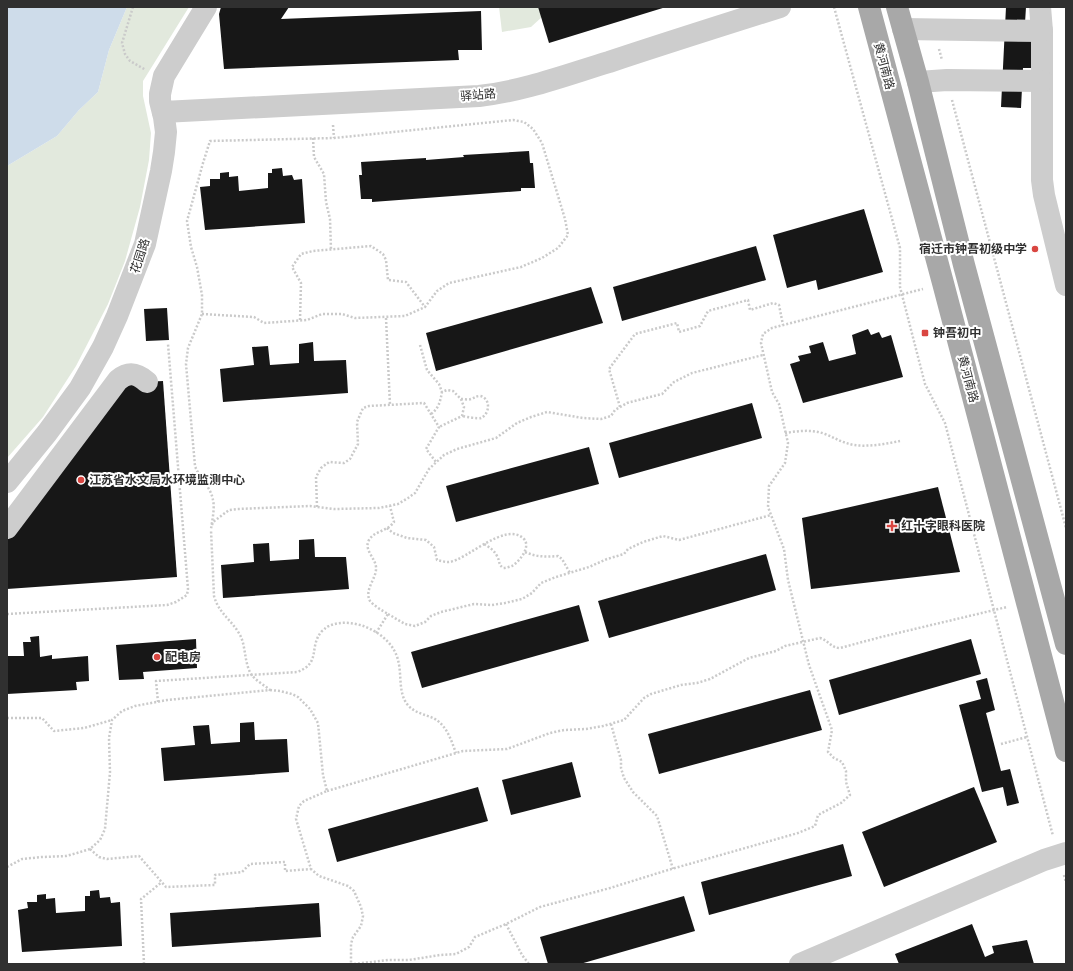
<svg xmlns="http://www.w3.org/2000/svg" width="1073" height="971" font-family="'Public Sans','Noto Sans SC',sans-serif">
<rect width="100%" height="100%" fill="#fff"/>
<!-- green -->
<g fill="#e2e9dd">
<polygon points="127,7 189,7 143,81 143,96 151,133 149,160 140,207 125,261 108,304 76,366 43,417 7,458 7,166 57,136 79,110 98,92 109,50"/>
<polygon points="499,7 542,7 543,16 531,27 502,32"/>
</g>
<!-- water -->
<polygon fill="#cedcea" points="7,7 127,7 109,50 98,92 79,110 57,136 7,166"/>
<!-- building -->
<g fill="#171717">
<polygon points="221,7 289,7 281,19 481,11 482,50 458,50 459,60 224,69 219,14"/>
<polygon points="538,7 666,7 549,43"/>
<polygon points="1006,7 1026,7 1024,39 1038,40 1036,68 1023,68 1021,108 1001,107"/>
<polygon points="529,151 530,163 533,163 535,188 521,188 521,191 372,202 372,199 361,199 359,175 362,175 361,162 426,158 426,160 464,157 463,155"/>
<polygon points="282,168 283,176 292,175 294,180 302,179 305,223 205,230 200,187 210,186 210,179 220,179 220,173 229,172 229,177 238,176 239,191 268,188 268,173 272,173 272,169"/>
<polygon points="864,209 883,272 818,290 816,280 787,288 773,235"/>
<polygon points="756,246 766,280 622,321 613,287"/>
<polygon points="591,287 603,323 436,371 426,333"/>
<polygon points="167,308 169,340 146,341 144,309"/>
<polygon points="868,329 871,335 879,332 882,338 891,335 903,377 803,403 790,364 800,361 798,356 811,353 809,346 823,342 829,361 856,354 852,335"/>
<polygon points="313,342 314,361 346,360 348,393 223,402 220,369 254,365 252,347 268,346 270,365 299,363 299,344"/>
<polygon points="163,381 177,577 7,589 7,538 123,383"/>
<polygon points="752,403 762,438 619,478 609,443"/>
<polygon points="589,447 599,484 456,522 446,486"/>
<polygon points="938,487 960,572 811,589 802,518"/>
<polygon points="314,539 315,557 346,557 349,589 223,598 221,565 254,562 253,544 269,543 270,561 299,559 299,540"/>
<polygon points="766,554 776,590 609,638 598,601"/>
<polygon points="579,605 589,641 422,688 411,652"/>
<polygon points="39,636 40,657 52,655 52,659 88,656 89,681 76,682 77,690 7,694 7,656 24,656 23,642 31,642 30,637"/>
<polygon points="196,639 197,668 143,672 144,679 119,680 116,645"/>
<polygon points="971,639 981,674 839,715 829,680"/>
<polygon points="987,678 995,710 986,713 1001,771 1010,769 1019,803 1007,806 1003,787 982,792 959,705 981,699 976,681"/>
<polygon points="810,690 822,730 659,774 648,734"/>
<polygon points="254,722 255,740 287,739 289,772 164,781 161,748 195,745 193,726 209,725 211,744 240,742 240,723"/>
<polygon points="572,762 581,797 511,815 502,780"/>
<polygon points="478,787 488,821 337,862 328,829"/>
<polygon points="974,787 997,842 884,887 862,832"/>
<polygon points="843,844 852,876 709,915 701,882"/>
<polygon points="99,890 100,898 110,897 111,903 120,902 122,946 22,952 18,910 28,908 27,902 37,902 37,895 46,894 46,899 55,898 56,913 85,911 85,896 90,896 90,891"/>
<polygon points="684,896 695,931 580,964 548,964 540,937"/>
<polygon points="319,903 321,937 172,947 170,913"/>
<polygon points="972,924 985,957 994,953 992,946 1027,940 1034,964 899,964 895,954"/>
</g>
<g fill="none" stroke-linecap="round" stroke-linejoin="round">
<!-- path -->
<g stroke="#cacaca" stroke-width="2.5" stroke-dasharray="2 2" stroke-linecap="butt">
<polyline points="133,7 122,43 125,54 130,61 146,70"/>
<polyline points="834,7 900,248 900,287 925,384 945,423 1053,836"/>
<polyline points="939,49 942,60"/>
<polyline points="952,100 1066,528"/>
<polyline points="333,125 334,138"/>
<polyline points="313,138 314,157 324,174 326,202 330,219 331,250"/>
<path d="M202,314L254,317L264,323L307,320L322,314H342L355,318L405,316L425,307L437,291L449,283L521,267L542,258L558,248L568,235L565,219L542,143L533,129L524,122L513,120L334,138L210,141L203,163L187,221L191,247L197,267L202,295V314L188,348L186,364L195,466C199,478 211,487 213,500C215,509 212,521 211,529"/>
<polyline points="386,318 390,405"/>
<polyline points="300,320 301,283 292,267 301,254 313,251 371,246 383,254 386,260 388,280 406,282 425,307"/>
<polyline points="420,345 427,370 439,384 442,392"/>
<path d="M461,399C464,399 468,400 471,399C474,398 476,396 480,396C491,398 490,414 481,418C478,419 467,417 462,416"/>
<polyline points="620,407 609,369 635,334 677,323 679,332 700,326 708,311 748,300 750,310 773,303 779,305 783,325"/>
<path d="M431,414C439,408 440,402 442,392L447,390L453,391L461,399L464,407L462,416L439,427"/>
<path d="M785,433C798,431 812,429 825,434C835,438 843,443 854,445C869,447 885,444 900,441"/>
<polyline points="317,507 316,477 321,468 329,462 344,463 350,459 358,444 357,422 363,408 369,406 424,403 439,427 426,449 436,462"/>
<polyline points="212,525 213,522 229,510 237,509 310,506 334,509 379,508 398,504 408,498 415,493 429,469 444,455 457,449 496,438 517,423 531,417 547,412 583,418 601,419 611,416 615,410 627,403 662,394 674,382 692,373 763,355"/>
<path d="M387,528L393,533L407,538L426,540L434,547L437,560C441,561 445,562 449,562C467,560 504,522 523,538C532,546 520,561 512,566C509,567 506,568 503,568C498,564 500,561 497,556C494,550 489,547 484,544"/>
<path d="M525,552C536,557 546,557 558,556L562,559L570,573"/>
<polyline points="7,614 167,605 176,602 187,595 188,589 168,344"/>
<polyline points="388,614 405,624 415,626 425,622 431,616 441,612 474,604 492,605 505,603 522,599 532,593 541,583 556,577 589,567 607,559 624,554 628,549 643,542 663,536 679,540 771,515"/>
<path d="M376,633L388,614C383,611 374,606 370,601C364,590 376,579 376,569C377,559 363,550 369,540C373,533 381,532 387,528C390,527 392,524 394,522L390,506"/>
<polyline points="270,690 280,691 292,694 298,697 310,709 318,723 323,775 327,791 304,801 299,806 296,819 311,869 319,876 348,886 354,891 361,907 363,916 361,926 353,937 351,944 351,964"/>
<path d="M158,702L156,681L297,672C322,663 308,647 322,631C325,629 326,627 329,626C354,615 392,634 398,660C402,674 398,692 407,704C414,713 424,714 433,718C447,725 451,740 456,753"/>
<polyline points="7,718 42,718 54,731 84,728 112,720"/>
<polyline points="611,724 621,760 621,768 624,778 633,792 657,816 673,869"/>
<polyline points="1001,744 1027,737"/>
<path d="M327,791L463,751L507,749L550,733L564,730L586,729L603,726L624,720L644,698L651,694L681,685L697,683L710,679L749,658L776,651L785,646L820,638C828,640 831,648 840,648L881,637L1007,607"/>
<polyline points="90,849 99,857 107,859 139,856 166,887 215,885 215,875 242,872 250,864 285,862 285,871 311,869"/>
<path d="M7,867L22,859L42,857L66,856L77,853L90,849L100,840L105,829L110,772L109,738L112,720L122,711L135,706L167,700L270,690C264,685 255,680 251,674C244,662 246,646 240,635C232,620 219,614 214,596L211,530"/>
<polyline points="1064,875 1066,883"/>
<polyline points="506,924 522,955 529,964"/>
<polyline points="144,964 141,899 162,882"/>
<polyline points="354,964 388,960 409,960 440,955 456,954 469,947 475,937 506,924 540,907 610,888 668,870 798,833 815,826 818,815 841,803 850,795 846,782 846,771 842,762 834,758 828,752 832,730 809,665 788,580 784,549 768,507 769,486 785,463 788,443 779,404 772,392 761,343 763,334 772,328 923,289"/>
</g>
<!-- minor -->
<g stroke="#cdcdcd" stroke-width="22">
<polyline points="1040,7 1042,31 1042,180 1044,195 1066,285"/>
<polyline points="903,29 1042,31"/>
<polyline points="918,82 947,80 1042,81"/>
<path d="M163,112L479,96C524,91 566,75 609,62C666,43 723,25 780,7"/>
<polyline points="7,482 47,433 80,388 103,347 117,316 145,244 161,171 164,152 166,132 164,117 160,101 160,94 164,76 206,7"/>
<path d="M7,528L118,380C129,371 137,373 147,382"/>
<polyline points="800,964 1044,860 1066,853"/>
</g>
<!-- major -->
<g stroke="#a8a8a8" stroke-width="22">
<polyline points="869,7 943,283 1066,751"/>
<polyline points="897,7 918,82 964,265 1066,644"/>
</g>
</g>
<!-- markers -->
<g fill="#d94641" stroke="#fff" stroke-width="1.5">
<circle cx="1035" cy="249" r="4"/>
<rect x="921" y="329" width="8" height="8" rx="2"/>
<circle cx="81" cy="480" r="4"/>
<path d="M890 520h4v4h4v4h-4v4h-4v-4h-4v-4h4z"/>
<circle cx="157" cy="657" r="4"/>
</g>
<g text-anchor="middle" stroke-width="4" stroke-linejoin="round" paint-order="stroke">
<!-- street labels -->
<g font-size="12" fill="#303030" stroke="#fff">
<text transform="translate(884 66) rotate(75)" y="4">黄河南路</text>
<text transform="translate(478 95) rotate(-5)" y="4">驿站路</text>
<text transform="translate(140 256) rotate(-72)" y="4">花园路</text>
<text transform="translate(968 379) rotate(75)" y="4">黄河南路</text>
</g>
<!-- poi labels -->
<g font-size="12" font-weight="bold" fill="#303030" stroke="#fff" text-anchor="start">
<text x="1027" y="253" text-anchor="end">宿迁市钟吾初级中学</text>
<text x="933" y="337">钟吾初中</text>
<text x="89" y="484">江苏省水文局水环境监测中心</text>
<text x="901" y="530">红十字眼科医院</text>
<text x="165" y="661">配电房</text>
</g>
</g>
<!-- border -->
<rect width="1073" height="971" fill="none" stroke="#303030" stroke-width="16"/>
</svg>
